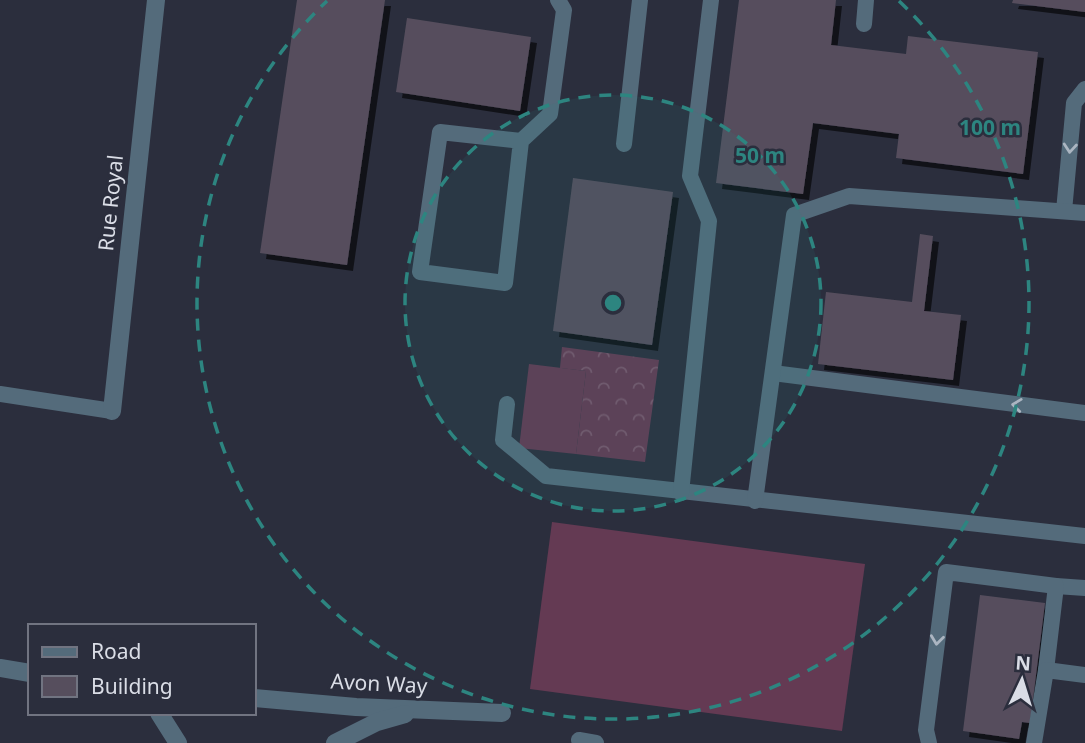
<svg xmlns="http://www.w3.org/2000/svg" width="1085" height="743" font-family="'Noto Sans',sans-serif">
<defs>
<pattern id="forest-crowns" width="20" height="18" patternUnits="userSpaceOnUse" patternTransform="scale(1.75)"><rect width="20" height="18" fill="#643a53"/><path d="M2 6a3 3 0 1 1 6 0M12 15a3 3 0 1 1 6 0" fill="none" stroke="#7a566c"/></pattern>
<filter id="shadow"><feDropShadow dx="6" dy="6" stdDeviation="0" flood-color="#0009"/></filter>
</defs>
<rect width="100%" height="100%" fill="#2b2e3d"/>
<!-- forest -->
<polygon fill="url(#forest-crowns)" points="562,347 659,360 645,462 576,454 586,371 560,368"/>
<!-- pitch -->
<g fill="#643a53">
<polygon points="529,364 586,371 576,454 519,448"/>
<polygon points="552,522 865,564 842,731 530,689"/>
</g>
<!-- building -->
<g fill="#564e5d" filter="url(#shadow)">
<polygon points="297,0 385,0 347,265 260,253"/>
<polygon points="739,0 836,0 831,45 906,54 908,36 1038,52 1023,174 896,158 899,134 813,123 803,194 716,183"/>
<polygon points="1013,0 1085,0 1085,12 1012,3"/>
<polygon points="407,18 531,37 520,111 396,92"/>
<polygon points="573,178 673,192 652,345 553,331"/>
<polygon points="920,234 933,236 924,311 961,315 953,380 818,364 826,292 912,302"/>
<polygon points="980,595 1045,603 1030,723 1022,722 1019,739 963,731"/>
</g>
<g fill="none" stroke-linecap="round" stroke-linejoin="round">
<!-- service -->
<g stroke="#546b7b" stroke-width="16">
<polyline points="864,24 866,0"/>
<polyline points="521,141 440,132 420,272 505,283 521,141 550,114 564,10 558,0"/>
<polyline points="624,144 640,0"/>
<polyline points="1064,211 1074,103 1085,89"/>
<polyline points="773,373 1085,413"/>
<polyline points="0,394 112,411"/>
<polyline points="507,404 503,440 546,476 1085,536"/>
<polyline points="681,493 709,221 690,176 711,0"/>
<polyline points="755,501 794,215 849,196 1085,213"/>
<polyline points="1056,586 1085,588"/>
<polyline points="579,740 596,743"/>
<polyline points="929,743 926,730 946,572 1056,586 1046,670"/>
<polyline points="1034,743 1046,670 1085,675"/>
</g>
<!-- minor -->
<g stroke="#546b7b" stroke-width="18">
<polyline points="112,411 156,0"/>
<polyline points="0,668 30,673"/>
<polyline points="254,698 356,707 502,713"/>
<polyline points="159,713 178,743"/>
<polyline points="335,743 377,722 405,714"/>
</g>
</g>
<!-- one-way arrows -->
<defs><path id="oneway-chevron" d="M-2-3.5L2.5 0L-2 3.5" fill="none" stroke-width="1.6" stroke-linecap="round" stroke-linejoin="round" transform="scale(1.75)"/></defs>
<g stroke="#abb5c1">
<use href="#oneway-chevron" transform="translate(1070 148) rotate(95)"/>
<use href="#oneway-chevron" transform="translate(1017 405) rotate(-173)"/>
<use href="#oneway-chevron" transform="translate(937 640) rotate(97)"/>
</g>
<!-- distance rings -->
<circle cx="613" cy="303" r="208" fill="#2d8580" fill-opacity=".12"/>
<g fill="none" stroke="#2d8580" stroke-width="3.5" stroke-dasharray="12 9">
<circle cx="613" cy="303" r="208"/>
<path d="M899 1A416 416 0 1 1 327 1"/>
</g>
<g text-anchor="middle" stroke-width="5" stroke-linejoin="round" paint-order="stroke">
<!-- street labels -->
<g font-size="21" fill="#dadde6" stroke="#2b2e3d">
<text transform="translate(111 203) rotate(-84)" y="7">Rue Royal</text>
<text transform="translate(379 684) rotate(3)" y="7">Avon Way</text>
</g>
</g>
<circle cx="613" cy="303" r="10" fill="#2d8580" stroke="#2b2e3d" stroke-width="3.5"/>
<g font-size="21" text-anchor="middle" font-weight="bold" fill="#2d8580" stroke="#2b2e3d" stroke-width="5" stroke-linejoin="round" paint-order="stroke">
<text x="990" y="135">100 m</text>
<text x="760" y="163">50 m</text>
</g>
<!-- legend -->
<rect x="28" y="624" width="228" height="91" fill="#2b2e3d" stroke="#717481" stroke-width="2"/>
<rect x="42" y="647" width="35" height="10" fill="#546b7b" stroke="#717481" stroke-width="2"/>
<text x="91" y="659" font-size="21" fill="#dadde6">Road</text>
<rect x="42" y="676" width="35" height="21" fill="#564e5d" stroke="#717481" stroke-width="2"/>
<text x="91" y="694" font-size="21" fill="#dadde6">Building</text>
<!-- north arrow -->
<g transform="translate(1022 680) rotate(4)" stroke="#2b2e3d" stroke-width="5" paint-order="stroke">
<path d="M0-5L12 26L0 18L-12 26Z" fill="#dadde6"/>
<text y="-10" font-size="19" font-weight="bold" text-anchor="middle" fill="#dadde6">N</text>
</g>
</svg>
